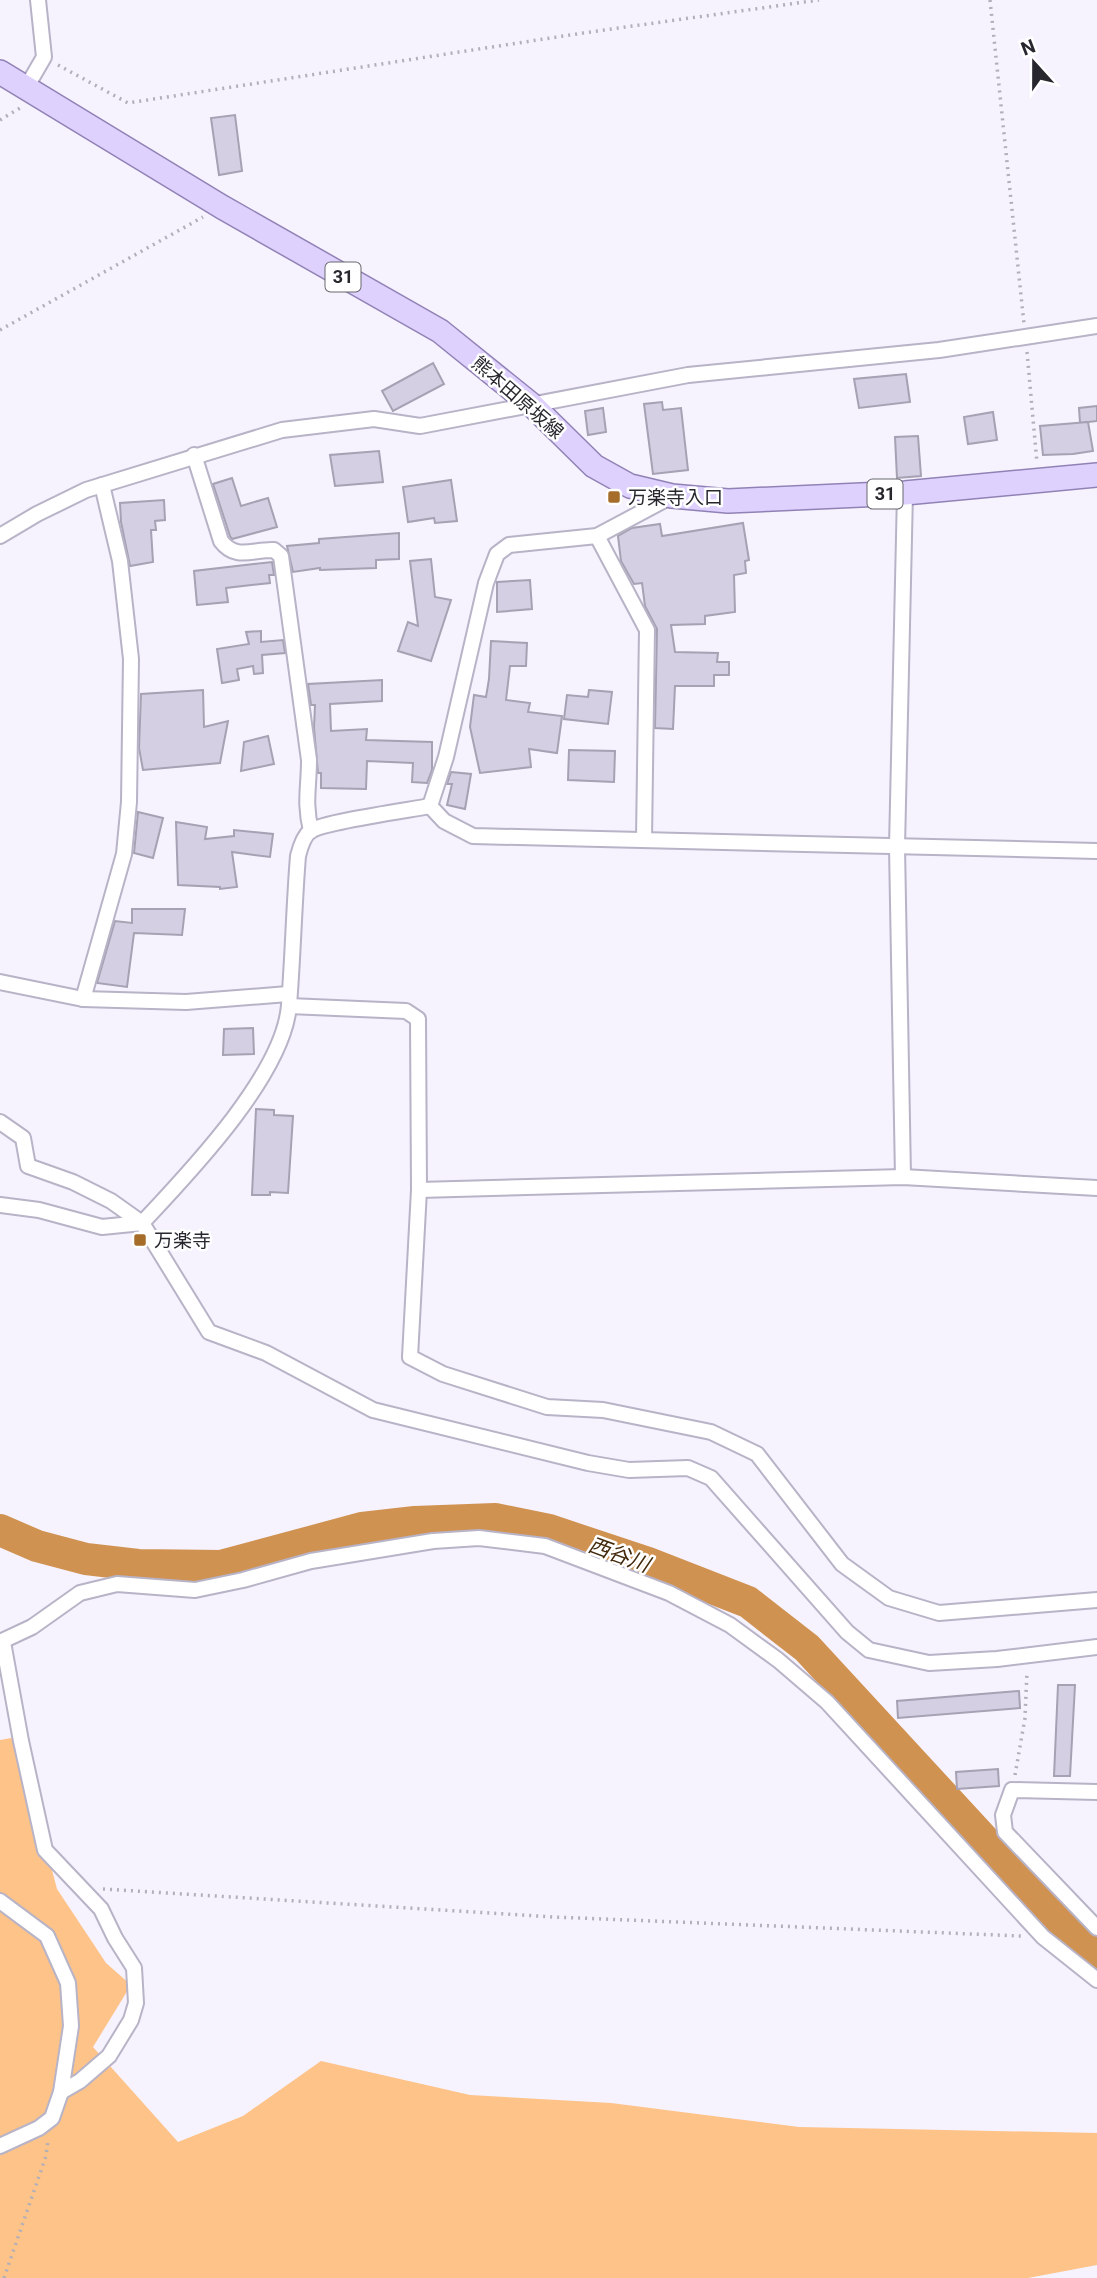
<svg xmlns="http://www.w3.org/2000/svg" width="1097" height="2278" font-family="Roboto,'Noto Sans JP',sans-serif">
<rect width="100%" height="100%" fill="#f6f2fe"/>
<!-- green -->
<polygon fill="#fdc388" points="17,1737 57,1889 106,1963 131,1985 93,2047 178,2142 243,2116 321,2061 470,2095 611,2103 799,2127 1097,2133 1097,2265 1028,2278 0,2278 0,1740"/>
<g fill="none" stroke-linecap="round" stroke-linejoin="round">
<!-- river -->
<polyline stroke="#d09251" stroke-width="32" points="0,1530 37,1546 86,1559 138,1565 221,1566 362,1528 415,1522 495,1519 549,1530 648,1563 748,1602 807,1648 1078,1942 1097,1954"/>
</g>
<!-- building -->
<g fill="#d4cfe2" stroke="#a6a1b3" stroke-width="2">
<polygon points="235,115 242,171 219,175 211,118"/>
<polygon points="433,363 444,384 393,411 382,391"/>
<polygon points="906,374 910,402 859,408 854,379"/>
<polygon points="662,402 663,410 681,408 688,470 653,474 644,404"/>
<polygon points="1097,406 1097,421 1080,423 1079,408"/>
<polygon points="603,408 606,432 588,435 585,411"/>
<polygon points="993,412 997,440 968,444 964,417"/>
<polygon points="1088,422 1093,451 1073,454 1043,455 1040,426"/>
<polygon points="918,436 921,476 897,478 895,437"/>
<polygon points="379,451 383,482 335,486 330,455"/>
<polygon points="232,478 241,506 268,498 277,527 232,539 230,536 213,484"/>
<polygon points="451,480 457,521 435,523 434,518 408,522 403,487"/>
<polygon points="164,500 165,520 155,521 156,530 151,530 153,562 130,566 121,522 120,503"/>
<polygon points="743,523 749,560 745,561 746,573 734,575 735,612 705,616 705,624 671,625 675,652 718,653 717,662 729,662 729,675 714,675 714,686 675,686 673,729 655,728 657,629 645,606 642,583 634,584 621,561 618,536 632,528 660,524 662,536"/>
<polygon points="399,533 399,559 376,560 376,568 320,570 320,568 293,572 287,546 319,543 319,539"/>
<polygon points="431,559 435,597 451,600 431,661 398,651 408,622 418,626 410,561"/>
<polygon points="272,562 274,575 269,575 270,583 226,588 228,602 197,605 194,571"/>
<polygon points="530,580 532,609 497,612 497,582"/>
<polygon points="261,631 261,642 283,640 285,653 262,655 263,673 254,674 253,666 237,669 239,680 222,683 217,649 249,644 246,632"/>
<polygon points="491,641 527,643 526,666 510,666 506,700 530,703 528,712 562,716 557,753 529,749 531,767 480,773 470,727 474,695 486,697 489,679"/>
<polygon points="382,680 382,701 330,704 331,731 367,729 366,740 432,742 432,770 427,783 412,782 413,763 367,761 366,789 321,788 321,773 318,773 314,728 315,705 311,705 308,684"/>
<polygon points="203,690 204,727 228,721 220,763 143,770 139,748 141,694"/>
<polygon points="589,690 612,692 608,724 564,719 567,695 588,697"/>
<polygon points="268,736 274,764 241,771 244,742"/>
<polygon points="569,750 615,751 614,782 568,780"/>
<polygon points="451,772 471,774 465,809 447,805 452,784 447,784"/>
<polygon points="138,812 163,818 153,858 134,853"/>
<polygon points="176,822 207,827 205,839 234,836 234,830 273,834 270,857 232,852 237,887 220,889 220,887 178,885"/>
<polygon points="132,909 185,909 182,935 134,933 127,987 97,983 115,921 132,923"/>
<polygon points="253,1028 254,1054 223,1055 224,1029"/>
<polygon points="256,1109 274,1110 274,1115 293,1116 288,1193 270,1192 270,1195 252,1195"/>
<polygon points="1058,1685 1075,1685 1070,1776 1054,1776"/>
<polygon points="1019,1691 1020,1708 898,1718 897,1701"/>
<polygon points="998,1769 999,1786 957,1789 956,1772"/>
</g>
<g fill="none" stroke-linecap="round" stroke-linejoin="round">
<!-- minor casing -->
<g stroke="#b8b3c6" stroke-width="18">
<g id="minor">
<polyline points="26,88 44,57 38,0"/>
<path d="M194,455L221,541C236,561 253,549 274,550L281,556L309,760C309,788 304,802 311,831"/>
<polyline points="0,536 37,514 86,490 282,430 374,419 420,426 688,375 939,350 1097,326"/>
<polyline points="597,536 647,630 644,839"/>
<polyline points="430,806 444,821 473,836 1097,851"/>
<polyline points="430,806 446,757 486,583 497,554 509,545 597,536 672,496"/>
<polyline points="0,982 83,999 186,1002 288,994"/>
<polyline points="83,999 124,854 129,802 131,659 120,561 102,485"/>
<polyline points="289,1006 406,1011 418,1019 419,1190 410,1357 443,1374 547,1407 603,1410 711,1432 757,1454 842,1564 889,1598 939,1613 1097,1600"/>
<polyline points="0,1122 23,1138 28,1166 73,1182 111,1201 142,1223 209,1332 266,1353 373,1410 588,1463 629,1470 688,1468 711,1478 847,1632 869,1650 929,1663 997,1659 1097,1647"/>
<polyline points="903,1177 897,847 905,493"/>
<polyline points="419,1190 903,1177 1097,1188"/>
<path d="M0,1205L39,1210L102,1227L142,1223C189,1173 284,1074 289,1005C293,955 294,905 298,856C300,848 303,837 310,831C323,822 409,810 430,806"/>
<polyline points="0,1642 32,1627 80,1593 117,1584 195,1590 243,1580 311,1561 433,1541 479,1538 545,1546 669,1593 730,1625 778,1660 827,1702 1043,1937 1097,1980"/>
<polyline points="3,1642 21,1741 45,1850 101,1909 115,1938 134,1968 136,2003 131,2020 109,2056 80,2081 61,2092"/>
<polyline points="1097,1792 1012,1790 1003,1815 1005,1832 1097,1928"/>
<polyline points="0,1901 47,1936 68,1983 71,2026 61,2092 52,2118 39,2128 0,2146"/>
</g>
</g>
<!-- primary casing -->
<g stroke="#9182b5" stroke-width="26">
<polyline id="primary" points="0,72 222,207 440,331 533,406 594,466 630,486 672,496 728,501 905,493 1097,475"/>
</g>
<!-- path -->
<g stroke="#b2afb9" stroke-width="3.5" stroke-dasharray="2 5" stroke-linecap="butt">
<polyline points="990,0 1024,324"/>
<polyline points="58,65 128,103 583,33 819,0"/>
<polyline points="0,120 20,108"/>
<polyline points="0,330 203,217"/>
<polyline points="1027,352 1037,463"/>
<polyline points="1015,1775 1025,1718 1027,1671"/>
<polyline points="103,1889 554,1917 1021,1936"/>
<polyline points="4,2278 46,2156 48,2141"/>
</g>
<!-- minor -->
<use href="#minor" stroke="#fff" stroke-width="14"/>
<!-- primary -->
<use href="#primary" stroke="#dfd1fe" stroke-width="23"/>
</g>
<!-- markers -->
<g fill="#a56c2a" stroke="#fff" stroke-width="2.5">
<rect x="607" y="490" width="14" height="14" rx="3.5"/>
<rect x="133" y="1233" width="14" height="14" rx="3.5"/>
</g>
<g text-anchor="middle" stroke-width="5" stroke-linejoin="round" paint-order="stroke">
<!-- shield labels -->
<g fill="#fff" stroke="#68686d" stroke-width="2">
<rect x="325.5" y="262.5" width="35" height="29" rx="5"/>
<rect x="867.5" y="479.5" width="35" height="29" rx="5"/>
</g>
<g font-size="18" font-weight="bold" fill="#28272e">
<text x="343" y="283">31</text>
<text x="885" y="500">31</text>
</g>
<!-- street labels -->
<g font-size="19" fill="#28272e" stroke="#fff">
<text transform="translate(518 397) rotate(41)" y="7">熊本田原坂線</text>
</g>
<!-- poi labels -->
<g font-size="19" fill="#28272e" stroke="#fff" text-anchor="start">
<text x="628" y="504">万楽寺入口</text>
<text x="154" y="1247">万楽寺</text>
</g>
<!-- water labels -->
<g font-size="21" font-style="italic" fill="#43290c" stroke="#fff">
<text transform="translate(619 1555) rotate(20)" y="7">西谷川</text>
</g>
</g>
<!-- north arrow -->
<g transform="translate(1034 63) rotate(339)" stroke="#ffffff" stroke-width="5" paint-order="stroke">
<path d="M0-5L12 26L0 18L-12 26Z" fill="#28272e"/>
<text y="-10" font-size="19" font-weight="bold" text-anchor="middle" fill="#28272e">N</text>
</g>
</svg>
